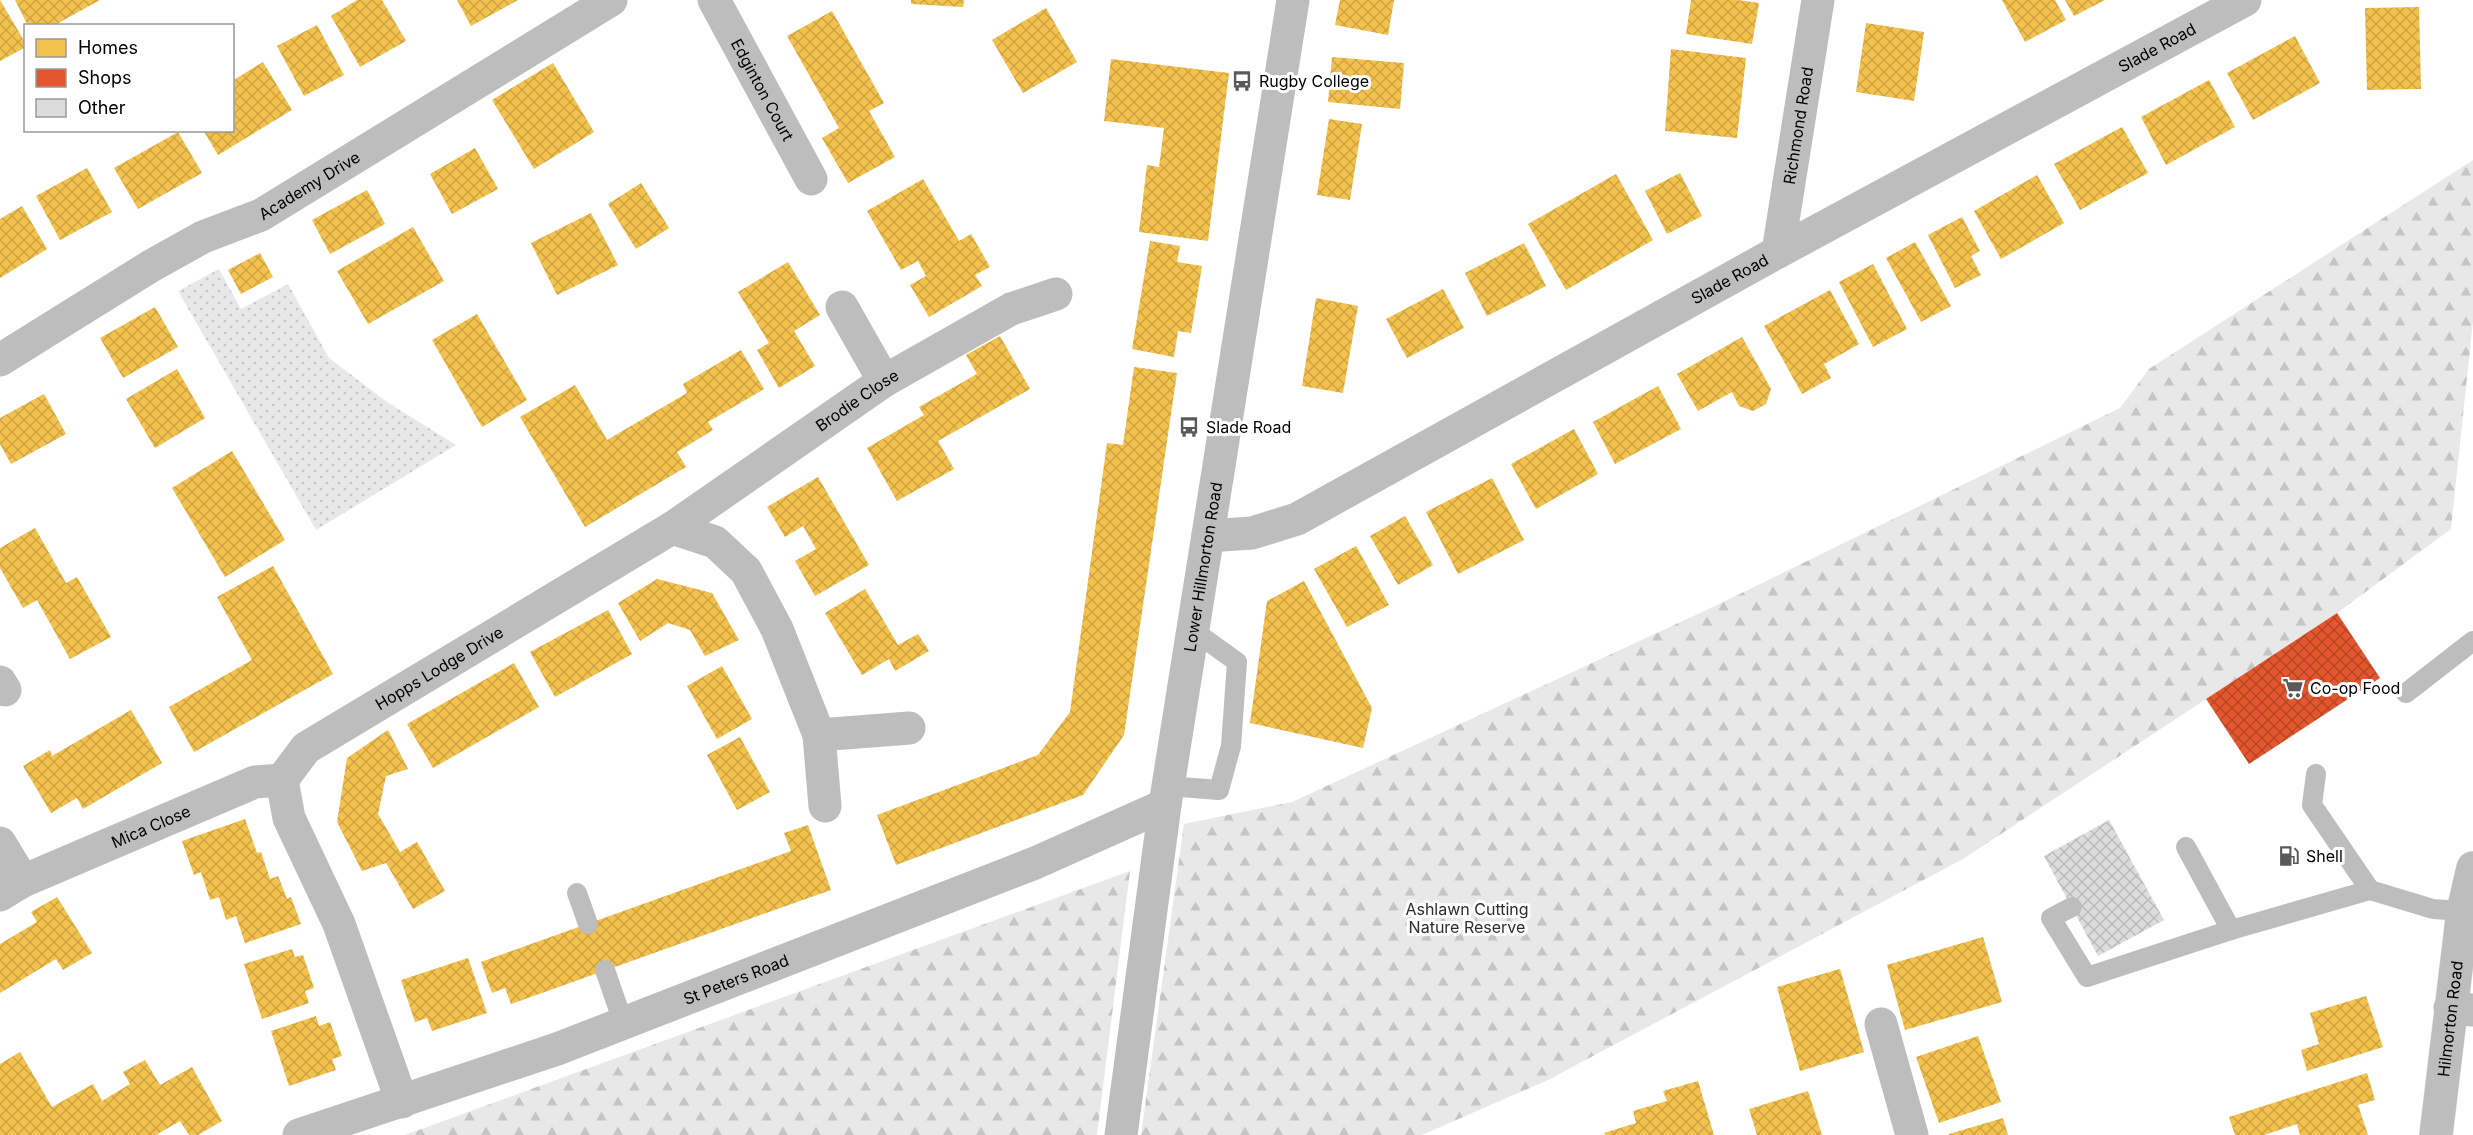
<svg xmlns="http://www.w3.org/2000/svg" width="2473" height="1135" font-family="Inter,sans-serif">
<defs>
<pattern id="grass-dots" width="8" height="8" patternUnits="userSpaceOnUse" patternTransform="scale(1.5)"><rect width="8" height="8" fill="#e8e8e8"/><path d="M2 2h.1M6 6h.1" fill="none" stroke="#c5c5c5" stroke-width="1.8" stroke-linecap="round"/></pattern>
<pattern id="forest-firs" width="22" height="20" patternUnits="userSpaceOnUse" patternTransform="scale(1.5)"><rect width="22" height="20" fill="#e8e8e8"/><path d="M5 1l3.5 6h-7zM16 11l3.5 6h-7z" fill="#c5c5c5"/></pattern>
<pattern id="homes-cross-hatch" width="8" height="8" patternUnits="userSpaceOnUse" patternTransform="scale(1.5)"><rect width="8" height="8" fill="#f2c14e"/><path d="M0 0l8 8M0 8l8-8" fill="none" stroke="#cea442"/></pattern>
<pattern id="shops-cross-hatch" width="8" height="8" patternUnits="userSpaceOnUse" patternTransform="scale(1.5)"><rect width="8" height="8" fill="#e4572e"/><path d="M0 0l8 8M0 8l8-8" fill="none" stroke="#b64625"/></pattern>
<pattern id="building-cross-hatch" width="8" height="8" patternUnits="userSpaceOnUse" patternTransform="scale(1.5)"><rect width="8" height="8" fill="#dcdcdc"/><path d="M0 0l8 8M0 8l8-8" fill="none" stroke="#bbb"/></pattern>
</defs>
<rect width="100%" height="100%" fill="#fff"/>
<!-- grass -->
<polygon fill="url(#grass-dots)" points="219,269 241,309 288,284 329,358 387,402 456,445 316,530 178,291"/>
<!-- forest -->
<g fill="url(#forest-firs)">
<polygon points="2473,160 2473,321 2451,529 2337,613 1963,859 1548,1080 1422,1135 1141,1135 1184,824 1292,802 1715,606 2120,408 2149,369"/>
<polygon points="1130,871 1097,1135 405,1135"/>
</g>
<!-- homes -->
<g fill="url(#homes-cross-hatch)">
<polygon points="0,0 26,44 26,47 0,61"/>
<polygon points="15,0 100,0 53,26 28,26"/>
<polygon points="357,0 382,0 406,41 360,67 331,16"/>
<polygon points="457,0 518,0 471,26"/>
<polygon points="911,0 964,0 963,7 911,4"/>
<polygon points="1340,0 1394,0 1388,35 1335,25"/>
<polygon points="1691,0 1738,0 1759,3 1752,44 1686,34"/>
<polygon points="2002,0 2055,0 2066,20 2025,42"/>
<polygon points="2065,0 2105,0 2074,16"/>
<polygon points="2419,7 2421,89 2367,90 2365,8"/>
<polygon points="1046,8 1077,62 1023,93 992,40"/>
<polygon points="832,11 884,103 869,111 895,157 848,183 822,138 839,128 787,36"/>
<polygon points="1866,23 1924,32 1914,101 1856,92"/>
<polygon points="317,25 344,75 304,96 277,46"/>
<polygon points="2295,36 2320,83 2253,120 2227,73"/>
<polygon points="1671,49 1746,58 1737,138 1665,131"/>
<polygon points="1332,57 1404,63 1400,109 1328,102"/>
<polygon points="1111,59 1229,73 1208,241 1139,232 1147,165 1159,167 1164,128 1104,121"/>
<polygon points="263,62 292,110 218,155 203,130 232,130 232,81"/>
<polygon points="553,63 594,132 534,169 492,100"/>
<polygon points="2209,80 2235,127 2166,165 2141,117"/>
<polygon points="1329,119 1362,124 1350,200 1317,195"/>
<polygon points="2122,127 2148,173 2080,210 2054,164"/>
<polygon points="178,132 202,173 138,209 114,168"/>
<polygon points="475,148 498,189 452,214 430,174"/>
<polygon points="87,168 112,212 60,240 36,196"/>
<polygon points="1680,173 1702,216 1667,234 1645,191"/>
<polygon points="1616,174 1653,240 1566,290 1528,224"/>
<polygon points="2037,175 2064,223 2001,259 1974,211"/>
<polygon points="923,179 959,241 971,234 990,267 975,275 982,286 929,317 910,285 926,276 918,261 901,270 867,211"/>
<polygon points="641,183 669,228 636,249 608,204"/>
<polygon points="367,190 385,224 330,254 312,220"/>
<polygon points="22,206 47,249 0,278 0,219"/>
<polygon points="591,213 618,265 557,295 531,243"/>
<polygon points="1962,217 1980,251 1971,256 1981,275 1955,288 1928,235"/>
<polygon points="413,227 444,281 368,324 337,271"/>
<polygon points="1150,241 1180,246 1177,262 1202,266 1191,333 1178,331 1174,357 1132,349"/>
<polygon points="1915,242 1951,306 1921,322 1886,258"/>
<polygon points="1524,243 1546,286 1487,316 1465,273"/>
<polygon points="260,253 273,277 241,294 228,270"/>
<polygon points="788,262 820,315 794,331 815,366 779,388 757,350 769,343 738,292"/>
<polygon points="1873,264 1907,329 1873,347 1839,282"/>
<polygon points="1443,289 1464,328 1407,358 1386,319"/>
<polygon points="1830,290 1859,344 1824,364 1831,378 1802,394 1764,326"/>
<polygon points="1316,298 1358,306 1343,393 1302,386"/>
<polygon points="155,307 178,347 123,378 100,338"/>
<polygon points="477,314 527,400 482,427 432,340"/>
<polygon points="1000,336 1030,389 938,441 954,469 897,501 867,448 924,415 919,407 977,374 966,355"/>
<polygon points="1742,337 1771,389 1766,404 1753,411 1739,406 1732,392 1698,411 1677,374"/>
<polygon points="741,350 764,389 708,422 713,430 677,452 686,467 585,527 520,417 575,385 607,440 687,393 683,384"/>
<polygon points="1134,367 1177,373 1124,735 1083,795 896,865 877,815 1038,755 1070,712 1107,443 1123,445"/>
<polygon points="177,369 205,418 155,448 126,399"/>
<polygon points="1658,386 1681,429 1615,464 1593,422"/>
<polygon points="44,394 66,434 11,464 0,444 0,418"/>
<polygon points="1574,429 1598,474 1536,509 1511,464"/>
<polygon points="232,451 285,540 225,577 172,488"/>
<polygon points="818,477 869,565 815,596 795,561 816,549 803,526 785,537 767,507"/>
<polygon points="1492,478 1524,540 1458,574 1426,512"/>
<polygon points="1405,516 1433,565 1398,585 1370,536"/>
<polygon points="35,528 66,583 77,577 111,637 70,659 37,600 23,608 0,568 0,548"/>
<polygon points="1356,546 1389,605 1347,627 1314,569"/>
<polygon points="273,566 333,674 194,752 169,707 252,660 217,597"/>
<polygon points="657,579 712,593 739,640 705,656 690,630 668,623 640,641 618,603"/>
<polygon points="1304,581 1372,708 1363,748 1250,723 1267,601"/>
<polygon points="865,589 898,645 918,634 929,651 895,671 889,659 862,675 825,613"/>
<polygon points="608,610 632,654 555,697 530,652"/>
<polygon points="514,663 539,707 433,768 407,724"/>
<polygon points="722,666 752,719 717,739 687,686"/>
<polygon points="131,710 162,763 83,809 77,798 51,813 23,766 50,750 52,756"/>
<polygon points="388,730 408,769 386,776 378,814 400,852 417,842 445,891 413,909 386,863 362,871 337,822 347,758"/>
<polygon points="740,737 770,792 737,810 707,755"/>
<polygon points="245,819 257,853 261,852 270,879 278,876 287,899 291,897 301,924 245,943 236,916 226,920 219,897 210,900 201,872 194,875 182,841"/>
<polygon points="808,825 831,890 511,1004 505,988 492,993 481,962 791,851 784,833"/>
<polygon points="57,897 92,953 63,970 56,959 0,993 0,944 37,922 31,912"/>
<polygon points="1983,937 2002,1002 1905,1030 1887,965"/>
<polygon points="292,949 295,957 303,955 314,988 305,991 309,1003 262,1019 244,964"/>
<polygon points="468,958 487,1013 432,1031 427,1018 415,1022 401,980"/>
<polygon points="1840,969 1864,1052 1800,1071 1777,987"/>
<polygon points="2366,996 2383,1047 2307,1071 2301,1050 2319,1044 2310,1013"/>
<polygon points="316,1016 319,1026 330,1022 342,1056 332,1059 336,1070 289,1086 271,1031"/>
<polygon points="1978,1036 2001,1102 1939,1123 1916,1057"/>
<polygon points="20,1052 52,1107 93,1084 102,1101 130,1084 123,1072 145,1060 160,1085 192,1067 222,1121 198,1135 189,1135 180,1121 156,1135 0,1135 0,1064"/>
<polygon points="2367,1073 2375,1100 2358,1105 2368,1135 2300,1135 2297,1124 2264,1135 2235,1135 2229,1117"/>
<polygon points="1698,1081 1714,1135 1605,1135 1604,1133 1636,1123 1633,1111 1667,1101 1663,1091"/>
<polygon points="1808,1091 1822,1135 1757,1135 1749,1109"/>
<polygon points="2003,1118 2008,1135 1949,1135 1949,1134"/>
</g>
<!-- shops -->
<polygon fill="url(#shops-cross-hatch)" points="2337,613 2380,678 2249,764 2206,699"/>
<!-- building -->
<polygon fill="url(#building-cross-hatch)" points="2109,820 2164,920 2098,956 2044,856"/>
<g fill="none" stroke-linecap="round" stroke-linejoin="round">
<!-- highway casing -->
<g stroke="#dbdbdb" stroke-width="34">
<g id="highway">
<path id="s10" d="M2436,1135L2463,911L2473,868"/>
</g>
</g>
<!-- lane -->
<g stroke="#bdbdbd" stroke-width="20">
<polyline points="2406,693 2473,641"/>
<polyline points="2316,774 2312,805 2370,890 2433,909 2463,911"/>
<polyline points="1168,786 1219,790 1231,746 1237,662 1194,631"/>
<polyline points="577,893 588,924"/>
<polyline points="2072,907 2051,918 2087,977 2231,930 2186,847"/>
<polyline points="2231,930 2370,890"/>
<polyline points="605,970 623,1022"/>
</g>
<!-- street -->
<g stroke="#bdbdbd" stroke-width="33">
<path id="s1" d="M714,0L811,179"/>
<path id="s2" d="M1778,252L1818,0"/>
<polyline points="842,307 884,381"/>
<path id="s3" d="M0,360L151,266L203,237L261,215L611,0"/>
<path id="s4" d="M672,528L884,381L1011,309L1056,294"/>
<path id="s5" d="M1208,536L1252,533L1297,519L1778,252L2245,0"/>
<polyline points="0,682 5,690"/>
<polyline points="819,735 909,728"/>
<polyline points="0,843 23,881"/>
<path id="s6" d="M0,895L23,881L255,782L282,780"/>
<polyline points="2450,1008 2473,1010"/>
<polyline points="1881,1024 1912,1135"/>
<path id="s7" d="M402,1102L339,924L289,818L282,780L306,748L672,528L715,542L746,571L777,629L819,735L825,806"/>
<path id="s8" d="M299,1135L557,1049L1035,863L1165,805"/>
<path id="s9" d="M1121,1135L1165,805L1293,0"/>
</g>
<!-- highway -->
<use href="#highway" stroke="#bdbdbd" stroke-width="33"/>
</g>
<!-- icons -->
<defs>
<g id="bus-bare" transform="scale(1.62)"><path d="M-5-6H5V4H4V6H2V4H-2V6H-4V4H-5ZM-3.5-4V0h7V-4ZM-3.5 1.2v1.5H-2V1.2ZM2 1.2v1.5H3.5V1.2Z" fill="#595959" stroke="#fff" stroke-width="2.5" paint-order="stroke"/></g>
<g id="supermarket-bare" transform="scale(1.62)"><path d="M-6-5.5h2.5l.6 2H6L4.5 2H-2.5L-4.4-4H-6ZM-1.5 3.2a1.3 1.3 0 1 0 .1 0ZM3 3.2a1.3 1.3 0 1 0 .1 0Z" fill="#595959" stroke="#fff" stroke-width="2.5" paint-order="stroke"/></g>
<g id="fuel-bare" transform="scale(1.62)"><path d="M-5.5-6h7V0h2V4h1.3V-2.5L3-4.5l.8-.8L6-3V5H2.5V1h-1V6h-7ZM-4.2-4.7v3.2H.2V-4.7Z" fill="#595959" stroke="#fff" stroke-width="2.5" paint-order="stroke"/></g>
</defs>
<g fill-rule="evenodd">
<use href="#bus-bare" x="1242" y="81"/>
<use href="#bus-bare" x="1189" y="427"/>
<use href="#supermarket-bare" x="2293" y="688"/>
<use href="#fuel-bare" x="2289" y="856"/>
</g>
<g text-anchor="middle" stroke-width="6" stroke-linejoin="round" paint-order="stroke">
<!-- street labels -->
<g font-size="16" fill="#000" stroke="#fff">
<text dy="6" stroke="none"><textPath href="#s5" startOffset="1072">Slade Road</textPath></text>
<text dy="6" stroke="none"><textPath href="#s1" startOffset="102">Edginton Court</textPath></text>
<text dy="6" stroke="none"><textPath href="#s2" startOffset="128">Richmond Road</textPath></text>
<text dy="6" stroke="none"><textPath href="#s3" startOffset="356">Academy Drive</textPath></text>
<text dy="6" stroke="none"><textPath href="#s5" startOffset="586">Slade Road</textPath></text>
<text dy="6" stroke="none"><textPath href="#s4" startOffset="225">Brodie Close</textPath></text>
<text dy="6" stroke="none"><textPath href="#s9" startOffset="574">Lower Hillmorton Road</textPath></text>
<text dy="6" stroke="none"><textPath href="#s7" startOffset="540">Hopps Lodge Drive</textPath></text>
<text dy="6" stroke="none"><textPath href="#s6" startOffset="166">Mica Close</textPath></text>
<text dy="6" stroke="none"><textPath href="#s8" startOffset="464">St Peters Road</textPath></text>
<text dy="6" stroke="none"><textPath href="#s10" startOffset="117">Hilmorton Road</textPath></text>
</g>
<!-- poi labels -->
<g font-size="16" fill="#000" stroke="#fff" text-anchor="start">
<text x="1259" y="87">Rugby College</text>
<text x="1206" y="433">Slade Road</text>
<text x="2310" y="694">Co-op Food</text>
<text x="2306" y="862">Shell</text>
</g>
<!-- park labels -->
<g font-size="16" fill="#2d2d2d" stroke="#fff">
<text x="1467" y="915">Ashlawn Cutting<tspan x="1467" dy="18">Nature Reserve</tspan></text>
</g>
</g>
<!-- legend -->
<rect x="24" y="24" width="210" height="108" fill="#ffffff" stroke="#999999" stroke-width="1.5"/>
<rect x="36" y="39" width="30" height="18" fill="#f2c14e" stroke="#999999" stroke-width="1.5"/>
<text x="78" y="54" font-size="18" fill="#000000">Homes</text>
<rect x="36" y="69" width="30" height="18" fill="#e4572e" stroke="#999999" stroke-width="1.5"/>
<text x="78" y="84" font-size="18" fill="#000000">Shops</text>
<rect x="36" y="99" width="30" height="18" fill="#dcdcdc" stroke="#999999" stroke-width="1.5"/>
<text x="78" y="114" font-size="18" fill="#000000">Other</text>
</svg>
